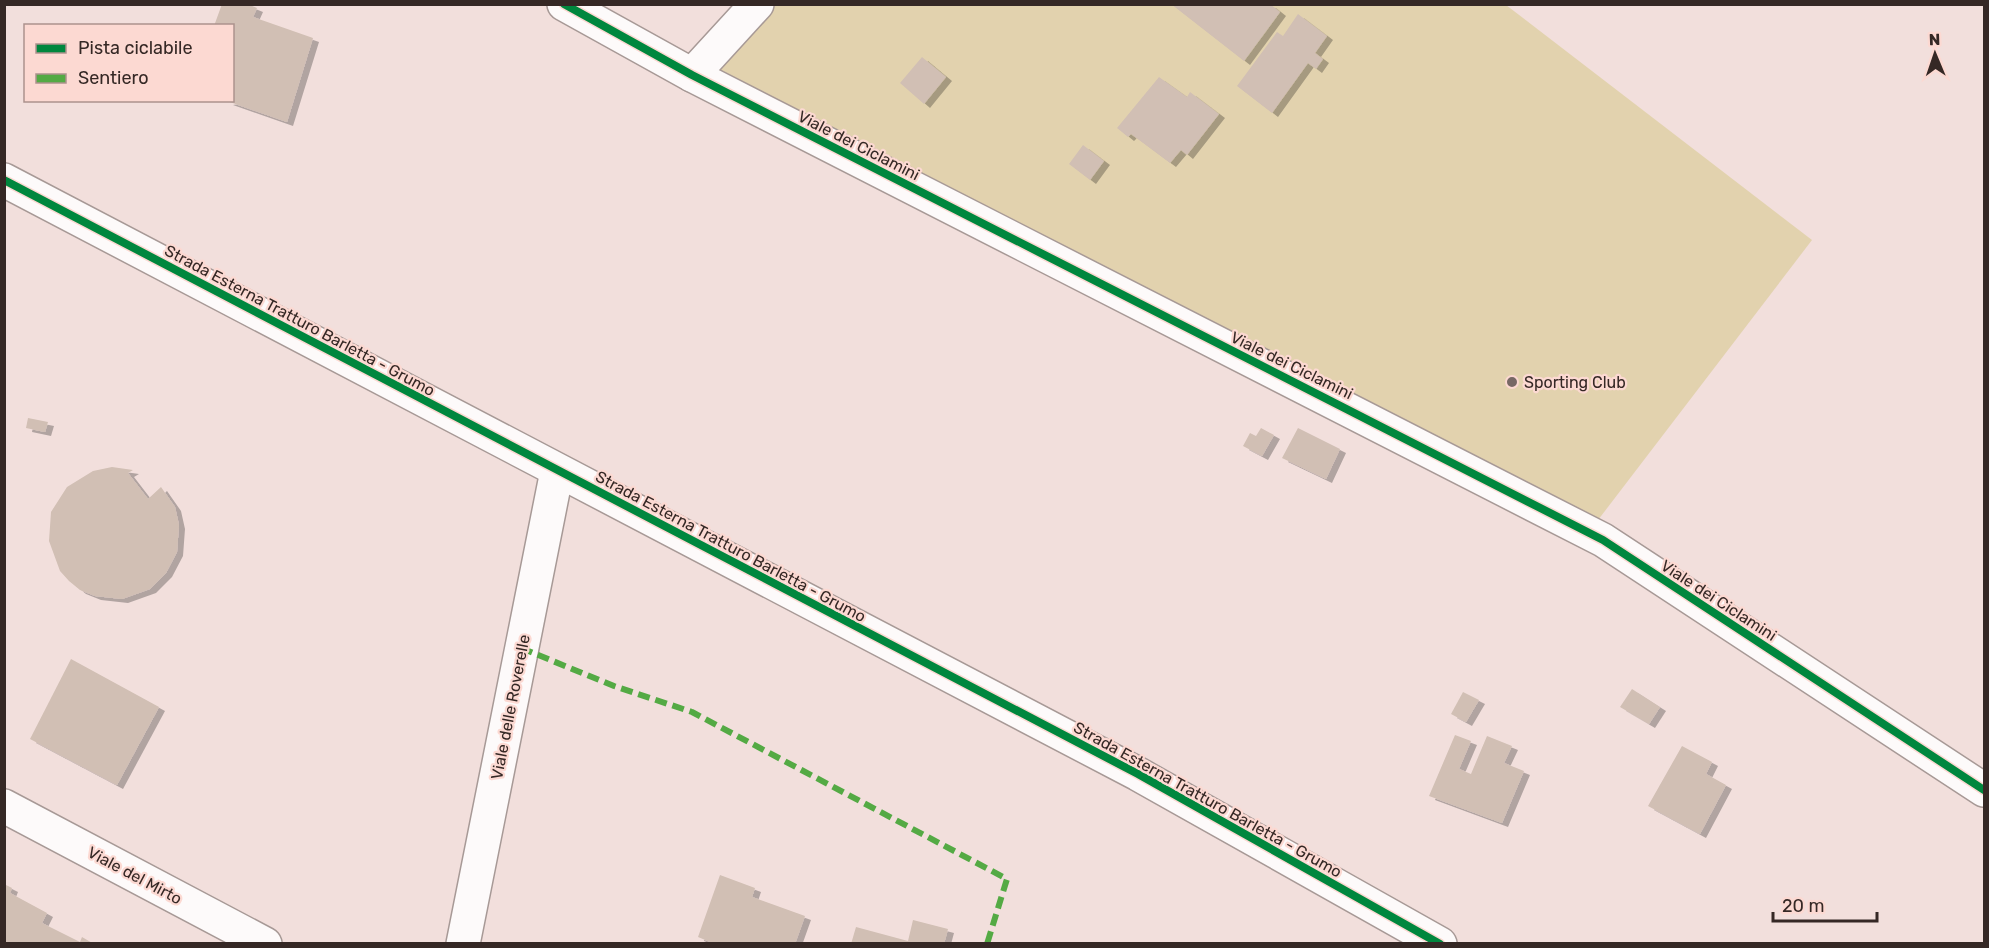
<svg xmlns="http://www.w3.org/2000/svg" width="1989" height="948" font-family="Rubik,sans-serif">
<defs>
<filter id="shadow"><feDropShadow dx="6" dy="4" stdDeviation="0" flood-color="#0004"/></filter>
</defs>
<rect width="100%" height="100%" fill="#f2dfdc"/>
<!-- green -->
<polygon fill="#e2d2ae" points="776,5 1506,5 1812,240 1595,524 716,69"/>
<!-- building -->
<g fill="#d1bfb4" filter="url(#shadow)">
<polygon points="222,4 247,4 257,8 253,17 313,38 287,122 227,101 232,100 232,26 214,26"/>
<polygon points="1171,4 1270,4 1280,12 1244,61"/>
<polygon points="1298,14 1327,36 1315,53 1323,59 1316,69 1308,63 1272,113 1237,86 1277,32 1283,36"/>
<polygon points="922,57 946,77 924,104 900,83"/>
<polygon points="1159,77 1187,97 1190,92 1219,114 1187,155 1181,150 1170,163 1131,134 1128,137 1117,128"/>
<polygon points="1083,145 1104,161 1090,180 1069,164"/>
<polygon points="28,418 48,422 45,432 26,428"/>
<polygon points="1261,428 1274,435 1262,456 1243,446 1250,433 1256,436"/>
<polygon points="1298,428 1340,449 1326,479 1282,458"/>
<polygon points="112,467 133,470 128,473 148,499 161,487 175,507 179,525 177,552 166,573 150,589 122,599 95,596 80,590 69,581 60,571 49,541 51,512 67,487 93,471"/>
<polygon points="71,659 159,707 117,785 30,739"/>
<polygon points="1632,689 1660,707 1649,724 1620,707"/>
<polygon points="1463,692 1479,700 1466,722 1451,714"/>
<polygon points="1455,735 1471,741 1459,769 1471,774 1487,736 1512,746 1504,763 1524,771 1502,823 1429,796"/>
<polygon points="1682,746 1712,762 1706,774 1726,785 1700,834 1648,806"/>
<polygon points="720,875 755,888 752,897 805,916 795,944 715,944 698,937"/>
<polygon points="4,884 12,888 10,893 47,913 42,923 80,942 82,937 94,944 4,944"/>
<polygon points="913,920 948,929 944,944 851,944 856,927 908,941"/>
</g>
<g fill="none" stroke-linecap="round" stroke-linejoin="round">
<!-- minor casing -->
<g stroke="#a79996" stroke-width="36">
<g id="minor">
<polyline points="564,4 692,75 1603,540 1984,790"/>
<polyline points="692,75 757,4"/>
<polyline points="4,180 1138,774 1440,944"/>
<polyline points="4,806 265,944"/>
<polyline points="463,944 557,471"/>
</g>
</g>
<!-- minor -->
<use href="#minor" stroke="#fdfafa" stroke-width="33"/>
<!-- quiet -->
<polyline stroke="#54aa44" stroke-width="6" stroke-dasharray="12 6" stroke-linecap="butt" points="521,648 614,686 692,712 1007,879 987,944"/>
<!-- cycleway casing -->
<g stroke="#fcd9d2" stroke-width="11">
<g id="cycleway">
<polyline points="564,4 692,75 1603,540 1984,790"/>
<polyline points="4,180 1138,774 1440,944"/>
</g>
</g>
<!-- cycleway -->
<use href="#cycleway" stroke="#00873e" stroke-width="8"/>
</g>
<!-- markers -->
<circle fill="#776865" stroke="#fcd9d2" stroke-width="2" cx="1512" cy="382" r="6"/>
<g text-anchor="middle" stroke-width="4.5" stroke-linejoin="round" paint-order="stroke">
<!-- street labels -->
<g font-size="16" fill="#352825" stroke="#fcd9d2">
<text transform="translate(859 145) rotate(27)" y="6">Viale dei Ciclamini</text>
<text transform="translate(300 320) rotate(28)" y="6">Strada Esterna Tratturo Barletta - Grumo</text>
<text transform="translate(1292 365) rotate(26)" y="6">Viale dei Ciclamini</text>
<text transform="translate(731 546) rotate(28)" y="6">Strada Esterna Tratturo Barletta - Grumo</text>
<text transform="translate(1719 600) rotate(33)" y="6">Viale dei Ciclamini</text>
<text transform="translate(510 707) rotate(-79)" y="6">Viale delle Roverelle</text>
<text transform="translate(1208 799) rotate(29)" y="6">Strada Esterna Tratturo Barletta - Grumo</text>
<text transform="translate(135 875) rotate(28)" y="6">Viale del Mirto</text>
</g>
<!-- poi labels -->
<g font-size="16" fill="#352825" stroke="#fcd9d2" text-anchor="start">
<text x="1524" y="388">Sporting Club</text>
</g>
</g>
<!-- border -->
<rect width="1989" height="948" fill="none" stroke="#352825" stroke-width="12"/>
<!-- legend -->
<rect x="24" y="24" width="210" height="78" fill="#fcd9d2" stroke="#ac928d" stroke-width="1.5"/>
<rect x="36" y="44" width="30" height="9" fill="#00873e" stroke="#ac928d" stroke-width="1.5"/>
<text x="78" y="54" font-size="18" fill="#352825">Pista ciclabile</text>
<rect x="36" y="74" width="30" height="9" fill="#54aa44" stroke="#ac928d" stroke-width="1.5"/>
<text x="78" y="84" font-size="18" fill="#352825">Sentiero</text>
<!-- north arrow -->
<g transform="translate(1935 54) rotate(358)" stroke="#fcd9d2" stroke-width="4.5" paint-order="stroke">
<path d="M0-4.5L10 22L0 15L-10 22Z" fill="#352825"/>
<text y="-9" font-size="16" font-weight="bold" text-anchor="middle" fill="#352825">N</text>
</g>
<!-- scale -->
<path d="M1773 912v9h104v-9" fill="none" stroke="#352825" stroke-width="3"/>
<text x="1782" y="912" font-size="18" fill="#352825" stroke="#fcd9d2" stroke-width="4.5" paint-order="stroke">20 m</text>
</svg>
